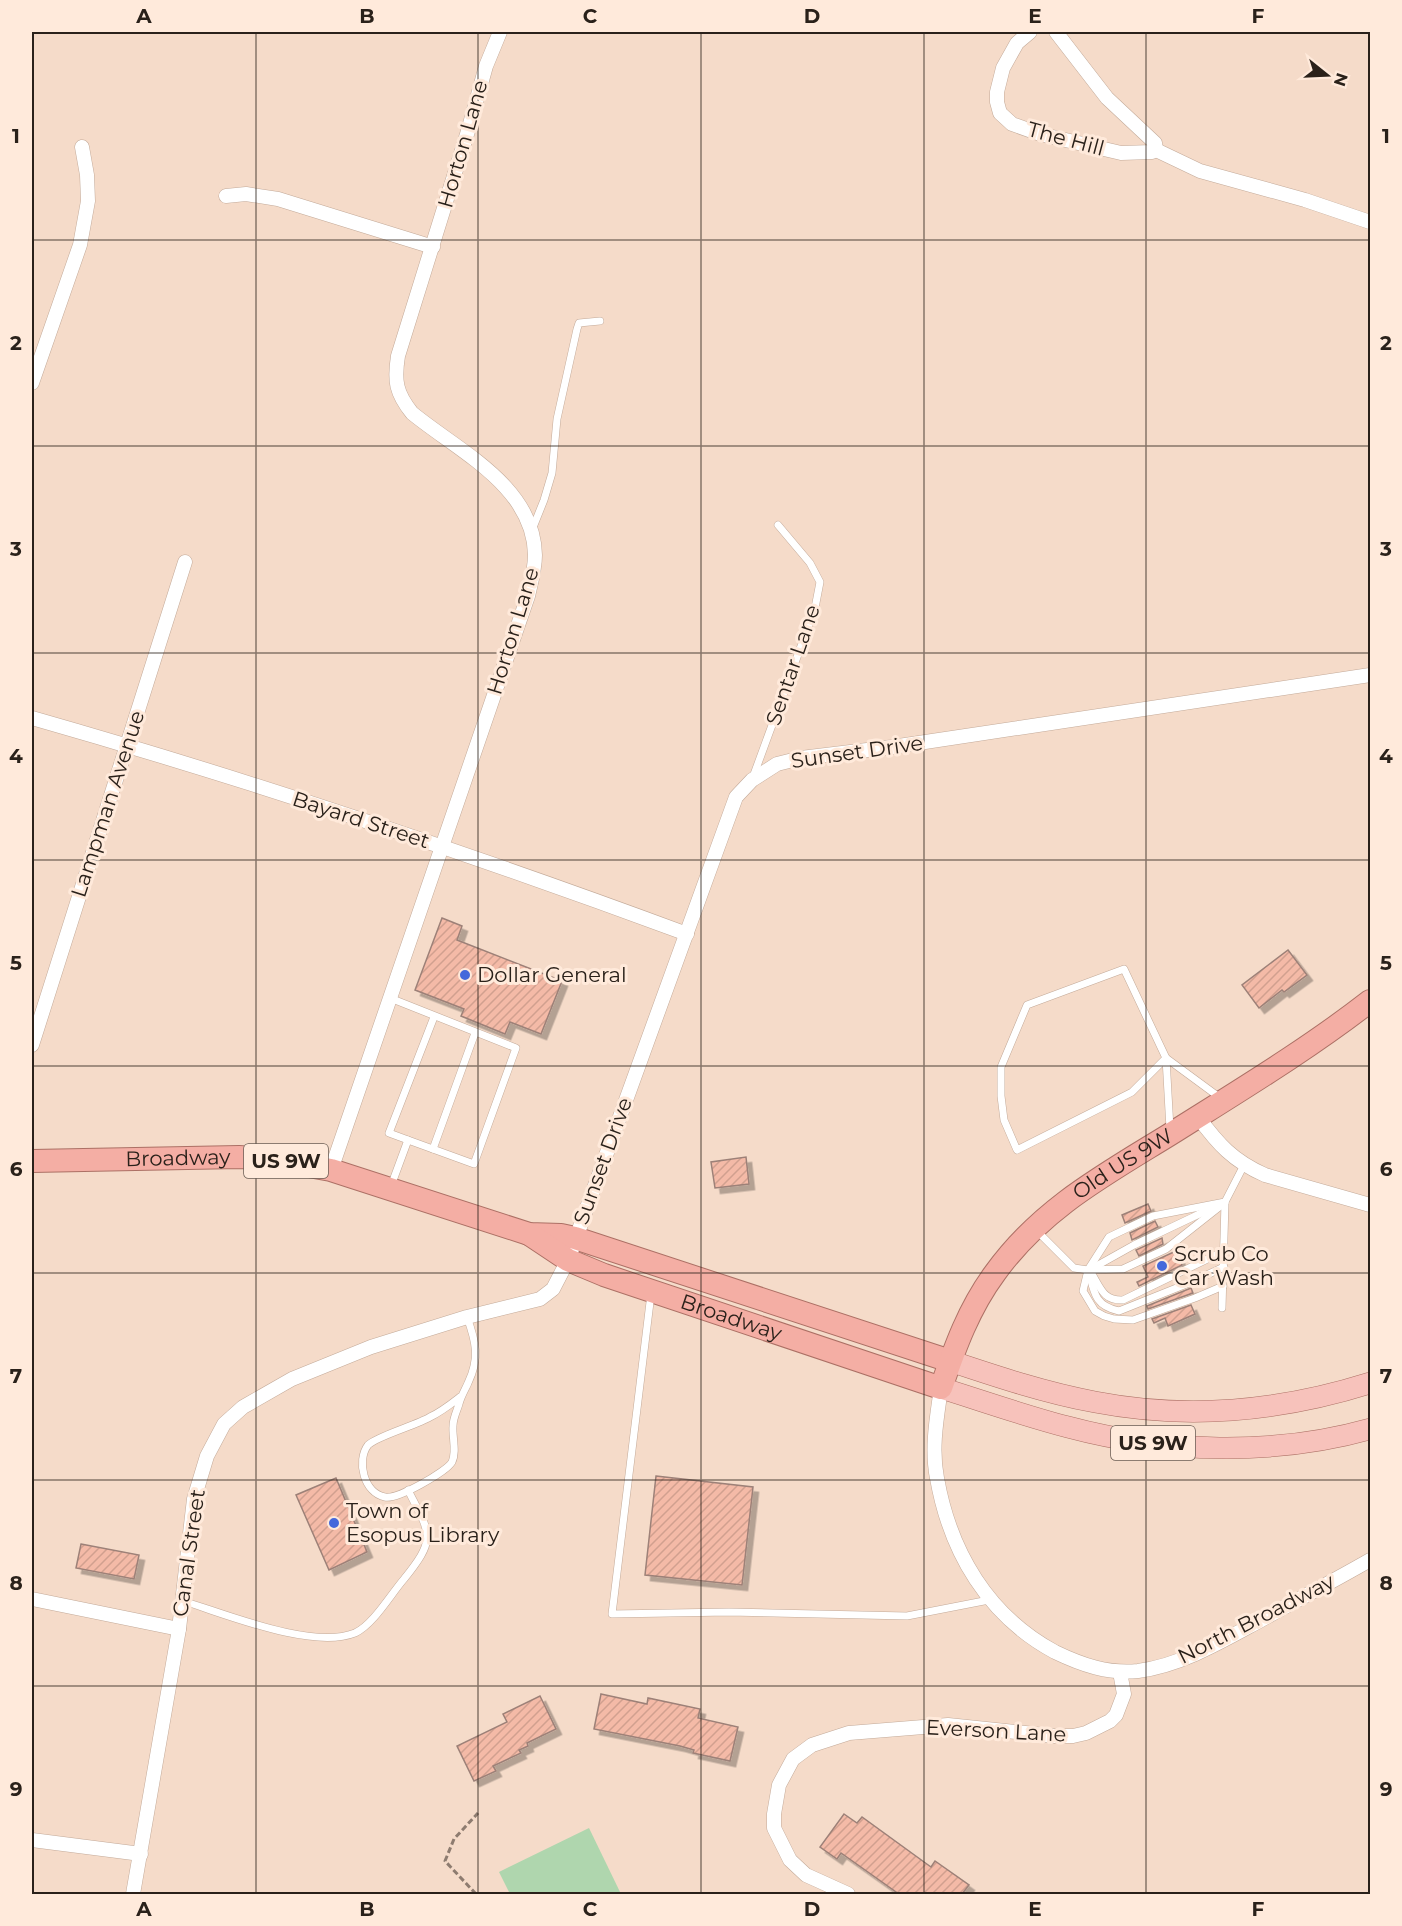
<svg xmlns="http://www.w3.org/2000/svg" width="1402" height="1926" font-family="Montserrat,sans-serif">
<defs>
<pattern id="building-hatch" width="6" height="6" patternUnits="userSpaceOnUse" patternTransform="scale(1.5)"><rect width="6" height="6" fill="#f4baa7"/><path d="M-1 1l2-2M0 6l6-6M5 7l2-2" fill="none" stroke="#d1a08f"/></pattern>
<filter id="shadow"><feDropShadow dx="5.5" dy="5.5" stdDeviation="0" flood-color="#0004"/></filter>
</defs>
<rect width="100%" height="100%" fill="#f5dbc9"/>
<!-- green -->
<polygon fill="#afd6ae" points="589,1828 621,1894 510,1894 499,1872"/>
<!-- building -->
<g fill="url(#building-hatch)" stroke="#9d8178" stroke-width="1.5" filter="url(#shadow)">
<polygon points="442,918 462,926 457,940 562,981 541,1034 510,1022 505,1034 461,1016 464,1009 415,990"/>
<polygon points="1288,950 1307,975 1284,992 1282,990 1259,1008 1242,985"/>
<polygon points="746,1157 749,1184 715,1188 711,1162"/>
<polygon points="1148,1204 1151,1211 1125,1223 1122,1215"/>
<polygon points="1155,1221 1158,1227 1132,1240 1130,1233"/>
<polygon points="1162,1238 1163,1244 1139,1256 1136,1250"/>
<polygon points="1176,1251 1182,1265 1139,1286 1137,1282 1148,1277 1143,1266"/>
<polygon points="1191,1288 1193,1293 1148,1309 1147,1306"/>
<polygon points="1191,1305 1195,1314 1168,1326 1165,1318 1154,1323 1152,1319"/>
<polygon points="656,1476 753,1487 742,1585 645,1575"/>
<polygon points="336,1478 367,1552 329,1570 296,1495"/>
<polygon points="81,1544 139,1555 134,1579 76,1568"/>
<polygon points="601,1694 647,1704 648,1698 700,1709 698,1718 738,1727 730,1761 693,1753 694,1750 680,1746 594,1729"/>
<polygon points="540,1696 556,1729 527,1743 528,1746 519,1750 521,1753 493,1766 496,1771 474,1781 457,1746 507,1722 503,1714"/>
<polygon points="844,1814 857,1823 862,1817 931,1867 935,1861 969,1885 962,1894 899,1894 841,1853 837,1859 820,1847"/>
</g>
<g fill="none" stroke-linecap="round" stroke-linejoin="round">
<!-- service casing -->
<g stroke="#c3aa99" stroke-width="8">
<g id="service">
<polyline points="532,530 544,500 552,473 557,419 577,329 579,323 600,321"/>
<polyline points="753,777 815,608 820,582 810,563 778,525"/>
<polyline points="390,998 516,1048 474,1164 408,1140 391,1186"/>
<polyline points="1166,1058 1132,1092 1017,1150 1004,1120 1001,1096 1001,1067 1027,1005 1124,969 1166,1058 1170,1129"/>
<polyline points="1166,1058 1219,1097"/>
<polyline points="408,1140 389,1133 434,1017"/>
<polyline points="433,1149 475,1033"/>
<polyline points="1036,1230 1074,1268 1088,1270 1123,1269 1166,1249 1223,1204"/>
<polyline points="1091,1269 1134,1245 1212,1208"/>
<path d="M1089,1272C1094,1293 1095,1306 1119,1311L1189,1283L1224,1267"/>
<path d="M1092,1274C1101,1289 1104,1301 1123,1300L1224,1251"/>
<polyline points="1223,1286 1195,1298 1133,1320 1114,1319 1104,1316 1095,1311 1083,1291 1088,1270 1109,1237 1153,1216 1225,1202"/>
<polyline points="651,1294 612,1614 729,1612 907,1616 989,1600"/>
<polyline points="1222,1308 1225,1202 1244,1165"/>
<path d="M460,1397C451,1404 441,1412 430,1417C417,1425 377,1436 368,1445C356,1461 364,1493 385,1497C397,1500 446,1472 452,1462C457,1452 452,1436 453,1426C453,1418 457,1411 459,1404C461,1396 465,1390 468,1383C480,1358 476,1342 467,1317"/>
<path d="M183,1601C226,1614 312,1650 355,1633C373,1625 391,1594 404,1579C437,1538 431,1535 408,1490"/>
</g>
</g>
<!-- minor casing -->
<g stroke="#c3aa99" stroke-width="15">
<g id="minor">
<polyline points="1030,32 1017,43 1003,68 997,92 997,102 1000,113 1012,124 1040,134 1121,153 1152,152 1156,150 1155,143 1107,98 1056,32"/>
<polyline points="1156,150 1200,171 1305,200 1370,222"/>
<polyline points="226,196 246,194 278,199 433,247"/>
<polyline points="32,383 80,245 88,201 87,175 82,147"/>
<path d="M32,718C253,781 471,854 687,934"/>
<polyline points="32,1045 185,562"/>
<path d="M1198,1117C1218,1144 1233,1161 1265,1175L1370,1205"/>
<path d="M331,1170L528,596C531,583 535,569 535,555C534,486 458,451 412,413C396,393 394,381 398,356L468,131L486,66L500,32"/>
<path d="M941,1388C937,1417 931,1448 937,1478C950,1552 988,1616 1055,1652C1082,1665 1108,1674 1138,1671C1183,1665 1224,1640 1263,1619C1299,1599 1335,1580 1370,1560"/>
<polyline points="32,1599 179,1629"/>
<polyline points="32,1840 141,1854"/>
<polyline points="133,1894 179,1629 194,1499 207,1456 224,1424 243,1407 292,1379 371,1347 467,1317 540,1299 553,1289 568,1260 736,797 752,780 777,764 801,758 892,747 1370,675"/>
<polyline points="848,1894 806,1875 790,1860 774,1828 774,1814 779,1785 793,1759 812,1745 849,1733 948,1725 1054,1736 1073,1736 1086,1733 1110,1721 1116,1715 1124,1694 1120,1672"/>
</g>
</g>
<!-- primary casing -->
<g stroke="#ac7065" stroke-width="22">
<g id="primary">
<path d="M950,1361C998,1377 1046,1393 1095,1402C1188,1420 1281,1411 1370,1383"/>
<path d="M941,1388C983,1401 1025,1416 1068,1427C1165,1453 1274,1456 1370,1429"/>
</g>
</g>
<!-- trunk casing -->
<g stroke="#ac7065" stroke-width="24">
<g id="trunk">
<path id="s1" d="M32,1161L239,1157L270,1159L331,1170L529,1234L561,1235L575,1238L950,1361"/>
<path id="s2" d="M529,1234L568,1260L604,1275L941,1388C955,1347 969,1308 995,1273C1041,1209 1104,1175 1169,1135C1237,1092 1307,1050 1370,1001"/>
</g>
</g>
<!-- path -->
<polyline stroke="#8e7c70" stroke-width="3" stroke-dasharray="6 3" stroke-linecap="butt" points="476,1894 445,1861 454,1839 478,1813"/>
<!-- service -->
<use href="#service" stroke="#fff" stroke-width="7"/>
<!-- minor -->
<use href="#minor" stroke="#fff" stroke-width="14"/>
<!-- primary -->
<use href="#primary" stroke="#f7c2bb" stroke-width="21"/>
<!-- trunk -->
<use href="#trunk" stroke="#f4aea4" stroke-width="22"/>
</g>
<!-- grid -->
<path fill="none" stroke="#2a211a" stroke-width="1.5" stroke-opacity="0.55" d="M256,32V1894M478,32V1894M701,32V1894M924,32V1894M1146,32V1894M32,240H1370M32,446H1370M32,653H1370M32,860H1370M32,1066H1370M32,1273H1370M32,1480H1370M32,1686H1370"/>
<!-- markers -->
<g fill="#4568db" stroke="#ffeadb" stroke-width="2">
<circle cx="465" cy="975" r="6"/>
<circle cx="1162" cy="1266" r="6"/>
<circle cx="334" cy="1523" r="6"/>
</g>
<g text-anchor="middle" stroke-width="6" stroke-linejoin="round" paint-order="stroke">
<!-- shield labels -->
<g fill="#ffeadb" stroke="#6a5d54" stroke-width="1.5">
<rect x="244" y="1144" width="84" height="34" rx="4.5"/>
<rect x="1111" y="1426" width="84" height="34" rx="4.5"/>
</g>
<g font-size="20" font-weight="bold" fill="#2a211a">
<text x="286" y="1168">US 9W</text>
<text x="1153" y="1450">US 9W</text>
</g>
<!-- street labels -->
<g font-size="21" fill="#2a211a" stroke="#ffeadb">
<text transform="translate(1066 139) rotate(15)" y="7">The Hill</text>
<text transform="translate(463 144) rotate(-74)" y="7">Horton Lane</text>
<text transform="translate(513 631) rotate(-73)" y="7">Horton Lane</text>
<text transform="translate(793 665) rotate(-71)" y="7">Sentar Lane</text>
<text transform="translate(857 752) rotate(-8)" y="7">Sunset Drive</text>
<text transform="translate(108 804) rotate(-72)" y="7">Lampman Avenue</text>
<text transform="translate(361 820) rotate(18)" y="7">Bayard Street</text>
<text dy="7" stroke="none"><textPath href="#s1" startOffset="146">Broadway</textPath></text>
<text transform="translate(603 1161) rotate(-70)" y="7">Sunset Drive</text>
<text dy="7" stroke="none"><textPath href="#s2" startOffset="738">Old US 9W</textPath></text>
<text dy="7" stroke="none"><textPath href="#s2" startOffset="220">Broadway</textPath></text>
<text transform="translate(189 1553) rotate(-82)" y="7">Canal Street</text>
<text transform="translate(1256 1619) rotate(-27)" y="7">North Broadway</text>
<text transform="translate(996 1731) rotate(3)" y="7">Everson Lane</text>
</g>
<!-- poi labels -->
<g font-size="21" fill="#2a211a" stroke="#ffeadb" text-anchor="start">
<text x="477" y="982">Dollar General</text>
<text x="1174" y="1261">Scrub Co<tspan x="1174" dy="24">Car Wash</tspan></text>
<text x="346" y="1518">Town of<tspan x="346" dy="24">Esopus Library</tspan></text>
</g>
</g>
<!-- border -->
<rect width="1402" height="1926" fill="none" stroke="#ffeadb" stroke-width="66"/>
<!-- north arrow -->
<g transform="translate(1327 75) rotate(108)" stroke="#ffeadb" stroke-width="4.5" paint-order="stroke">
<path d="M0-4.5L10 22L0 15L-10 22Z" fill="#2a211a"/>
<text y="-9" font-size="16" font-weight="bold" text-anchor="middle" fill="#2a211a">N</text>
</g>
<rect x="33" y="33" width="1336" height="1860" fill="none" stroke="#2a211a" stroke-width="2"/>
<g font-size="20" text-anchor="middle" font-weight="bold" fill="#2a211a">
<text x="144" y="23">A</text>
<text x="367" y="23">B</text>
<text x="590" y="23">C</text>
<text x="812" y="23">D</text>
<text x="1035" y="23">E</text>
<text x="1258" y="23">F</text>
<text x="16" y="143">1</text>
<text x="1386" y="143">1</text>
<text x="16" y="350">2</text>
<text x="1386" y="350">2</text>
<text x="16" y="556">3</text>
<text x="1386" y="556">3</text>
<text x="16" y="763">4</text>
<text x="1386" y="763">4</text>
<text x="16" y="970">5</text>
<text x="1386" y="970">5</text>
<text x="16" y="1176">6</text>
<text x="1386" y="1176">6</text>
<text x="16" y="1383">7</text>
<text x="1386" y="1383">7</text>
<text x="16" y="1590">8</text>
<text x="1386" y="1590">8</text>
<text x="16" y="1796">9</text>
<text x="1386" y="1796">9</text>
<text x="144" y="1916">A</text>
<text x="367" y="1916">B</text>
<text x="590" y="1916">C</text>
<text x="812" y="1916">D</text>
<text x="1035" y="1916">E</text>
<text x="1258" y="1916">F</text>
</g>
</svg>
